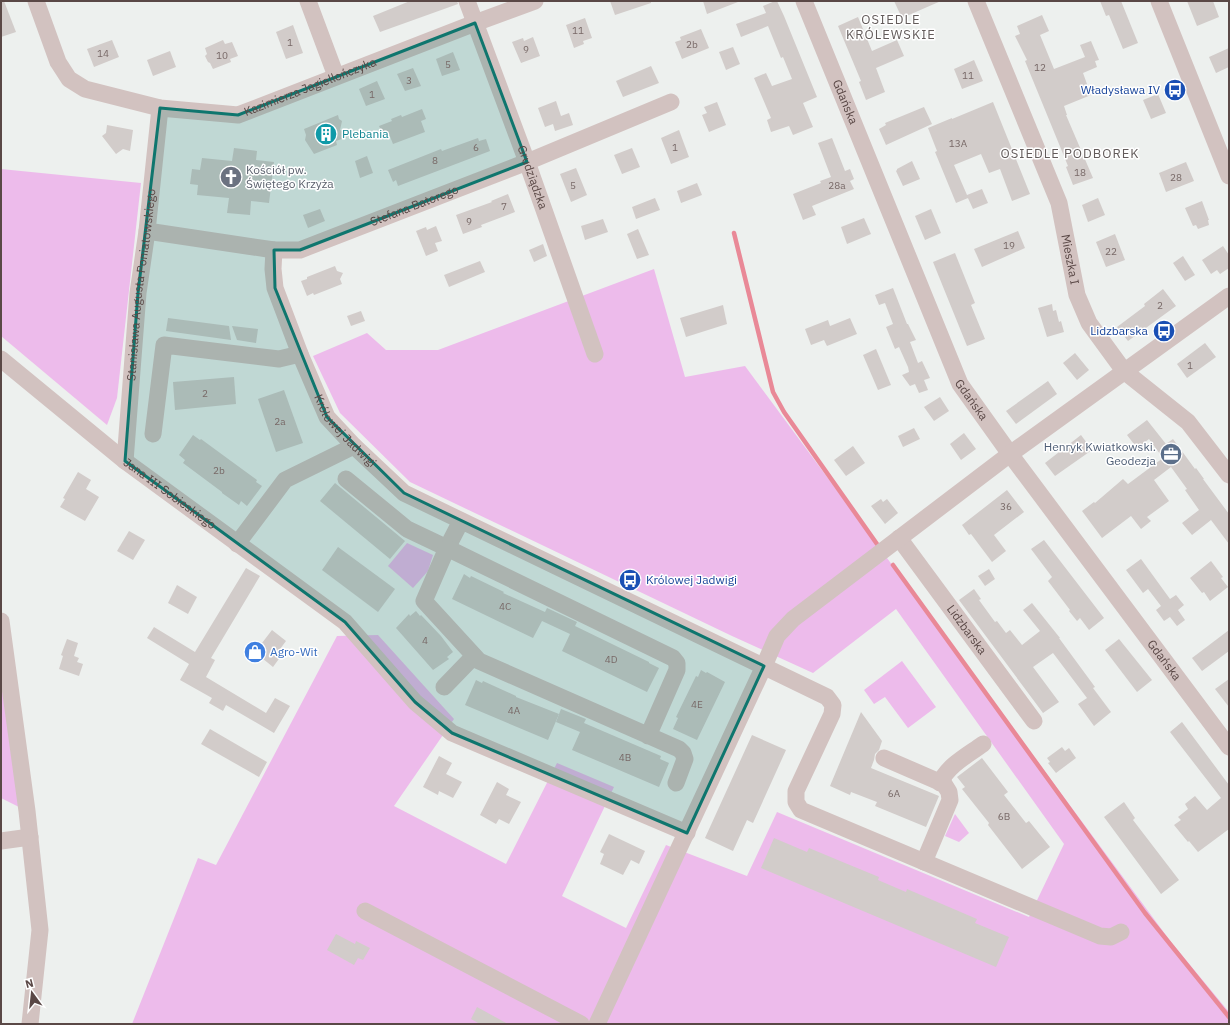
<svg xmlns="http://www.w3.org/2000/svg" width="1230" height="1025" font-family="'IBM Plex Sans',sans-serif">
<rect width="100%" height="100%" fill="#edf0ee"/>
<!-- green -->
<g fill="#edbbeb">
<polygon points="1,169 141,183 117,398 107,425 1,336"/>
<polygon points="654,269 685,377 745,366 1171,942 1229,1012 1229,1024 132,1024 198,858 216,865 337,636 378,635 454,719 394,806 506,864 557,763 614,787 562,896 626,928 666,845 747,876 777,812 1029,917 1064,844 896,609 813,673 732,636 410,482 340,413 313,356 367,333 386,350 438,350"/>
<polygon points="407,543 433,555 428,571 413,588 388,566"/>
<polygon points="1,621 27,811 1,798"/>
<polygon points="902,661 936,707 908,728 885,697 874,704 864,690"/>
<polygon points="955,814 969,833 959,842 945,836"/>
</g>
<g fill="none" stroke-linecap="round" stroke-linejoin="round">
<!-- stream -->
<g stroke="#e98997" stroke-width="4.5">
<polyline points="734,233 773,392 784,412 877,544"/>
<polyline points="893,565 1145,913 1229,1017"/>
</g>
</g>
<!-- building -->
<g fill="#d2ccca">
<polygon points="1,1 4,1 16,32 1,37"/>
<polygon points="410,1 457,1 458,4 380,32 373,16"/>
<polygon points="610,1 651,1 651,3 615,15"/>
<polygon points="703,1 738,1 738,2 707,14"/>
<polygon points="775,1 777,1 784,16 817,97 803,103 813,127 793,135 789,126 771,132 767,120 771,118 754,78 766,73 772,86 792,79 783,57 781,58 768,26 741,37 736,24 766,13 763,6"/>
<polygon points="894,1 941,1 902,18"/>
<polygon points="1100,1 1121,1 1138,43 1123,49 1109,15 1106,16"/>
<polygon points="1187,1 1213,1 1219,17 1197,26"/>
<polygon points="1042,15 1049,31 1040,35 1054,69 1085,57 1080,45 1091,41 1099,60 1095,61 1097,67 1083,73 1091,95 1064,106 1067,115 1066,115 1093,178 1073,185 1066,167 1068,166 1025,61 1027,60 1015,36 1020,34 1017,26"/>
<polygon points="858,17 872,51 897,40 904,56 876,68 885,92 866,100 859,82 861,81 838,26"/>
<polygon points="585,18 592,38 583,41 584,44 574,48 566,25"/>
<polygon points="293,25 303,53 286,59 276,32"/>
<polygon points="701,29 709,48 682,59 675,42 681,40 680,37"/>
<polygon points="533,37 540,56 521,63 512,42 523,38 524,41"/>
<polygon points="112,40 119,57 94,67 87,49"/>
<polygon points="223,40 225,44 232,42 238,56 230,59 231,62 213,69 210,63 208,62 205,56 207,54 205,48"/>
<polygon points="733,47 740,64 726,70 719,52"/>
<polygon points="1229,48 1229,67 1216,73 1209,57"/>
<polygon points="170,51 176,67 153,76 147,60"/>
<polygon points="453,52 460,70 442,76 436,59"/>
<polygon points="974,60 983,81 962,89 954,69"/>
<polygon points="651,66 659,83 623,97 616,81"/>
<polygon points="413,68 421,86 405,91 397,74"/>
<polygon points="377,81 385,99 366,106 359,89"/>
<polygon points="1158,94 1166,113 1151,119 1143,100"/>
<polygon points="556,101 561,116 569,113 573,125 555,131 553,124 545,127 538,108"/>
<polygon points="717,102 726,125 709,132 702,115 707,113 704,107"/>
<polygon points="993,102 1030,194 1012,201 1000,169 989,173 981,154 954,165 967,195 982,189 988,203 973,209 967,196 968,198 956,203 935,152 937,151 928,128 952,118 952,119"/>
<polygon points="924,107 932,124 886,145 879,129 886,125 885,123"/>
<polygon points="422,109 426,119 421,121 425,132 393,144 389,134 384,137 379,126 392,121 391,119 401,115 402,117"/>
<polygon points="338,115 339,119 342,121 340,130 353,135 336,141 337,145 314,154 305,140 306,135 304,129"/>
<polygon points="107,125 133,130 130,151 123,149 116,154 102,136 106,133"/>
<polygon points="679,130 689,157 671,164 661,138"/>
<polygon points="478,138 479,141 486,139 490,151 398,186 396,180 393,182 388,170 441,149 442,151"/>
<polygon points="832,138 845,171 850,169 854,179 850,181 854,189 812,206 816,215 803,220 793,194 821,183 820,181 831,177 818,143"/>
<polygon points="234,148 257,151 256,160 274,162 269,203 251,201 250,215 227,213 229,198 197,195 198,185 190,184 192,169 200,170 202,158 232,161"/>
<polygon points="632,148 640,167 622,174 614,155"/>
<polygon points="367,156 373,173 360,178 355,161"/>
<polygon points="912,161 920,179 903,186 896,171 897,170 897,169"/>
<polygon points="1186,162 1194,181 1166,192 1159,173"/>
<polygon points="576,168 587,195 571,202 560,174"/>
<polygon points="697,183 702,195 681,203 677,191"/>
<polygon points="508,194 515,212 481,225 482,227 463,234 456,215 492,202 491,201"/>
<polygon points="655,198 660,210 636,219 632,207"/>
<polygon points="1098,198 1105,215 1088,222 1082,205"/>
<polygon points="1202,201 1209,220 1208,220 1209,225 1198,229 1196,225 1193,226 1185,208"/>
<polygon points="320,209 325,221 308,228 303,215"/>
<polygon points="931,209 941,233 925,240 915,216"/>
<polygon points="864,218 871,234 847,244 841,227"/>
<polygon points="603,219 608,232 585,240 581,226"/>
<polygon points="436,226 442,241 435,243 438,251 426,256 416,231 426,227 427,230"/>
<polygon points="638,229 649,255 637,259 627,234"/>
<polygon points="1018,231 1025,248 982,267 974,249"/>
<polygon points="1115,234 1125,260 1106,267 1096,242"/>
<polygon points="543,244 547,256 534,262 529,250"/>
<polygon points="1223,246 1229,255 1229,268 1220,274 1217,270 1211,274 1202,260"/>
<polygon points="955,253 975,303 971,305 985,339 967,346 933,262"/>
<polygon points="1183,256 1195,275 1185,281 1173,263"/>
<polygon points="480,261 485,272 449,287 444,275"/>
<polygon points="335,266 337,271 343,273 340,279 342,284 314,295 313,293 307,296 301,281 307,279 307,277"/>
<polygon points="893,288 907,324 908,324 916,340 910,342 918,363 922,361 930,378 924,380 928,390 919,393 915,384 910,386 902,375 909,372 908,367 899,347 895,349 886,327 893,324 885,303 879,305 875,295"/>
<polygon points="1163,289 1176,306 1128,341 1117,327 1145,306 1144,304"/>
<polygon points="1052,304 1053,311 1056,310 1059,322 1061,321 1064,332 1047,337 1038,308"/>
<polygon points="723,305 727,324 686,337 680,318"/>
<polygon points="361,311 365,321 351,326 347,316"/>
<polygon points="168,318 229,326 231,340 166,331"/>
<polygon points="850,318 857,334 827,346 824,340 811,345 805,329 828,320 830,326"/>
<polygon points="232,326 258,329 256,343 237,340"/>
<polygon points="1205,343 1216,357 1187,378 1177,364"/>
<polygon points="876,349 891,385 878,390 863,355"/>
<polygon points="1075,353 1089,370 1077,380 1063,363"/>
<polygon points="234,377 236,404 175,410 173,382"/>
<polygon points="1048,381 1057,394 1016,424 1006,411"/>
<polygon points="284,390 303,443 276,452 258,399"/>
<polygon points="940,397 949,411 934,421 924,407"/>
<polygon points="1147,420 1166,444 1173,439 1195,469 1196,468 1204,479 1203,479 1229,514 1229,544 1211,520 1192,535 1182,523 1199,510 1185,490 1187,489 1171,467 1154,480 1169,501 1147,517 1151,521 1141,529 1131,516 1102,538 1082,511 1094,502 1095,503 1123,479 1128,484 1163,458 1149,439 1137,448 1127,435"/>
<polygon points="914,428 920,439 903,447 898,436"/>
<polygon points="964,433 976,449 961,460 950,444"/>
<polygon points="193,435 200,440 201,439 231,461 257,480 256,482 262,486 247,506 241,501 239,505 222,493 222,492 183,463 185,460 179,455"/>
<polygon points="1081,435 1092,450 1055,476 1045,463"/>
<polygon points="853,446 865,463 846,476 834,460"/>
<polygon points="78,472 91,480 86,489 99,497 85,521 60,507 65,499 63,498"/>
<polygon points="335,483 405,541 390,559 320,501"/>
<polygon points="1007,490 1024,512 994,535 1006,551 992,562 971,534 969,535 962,525"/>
<polygon points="881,499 883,502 887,499 898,513 885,524 871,506"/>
<polygon points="129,531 145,540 133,560 117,551"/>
<polygon points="1044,540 1104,618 1089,630 1080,618 1077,621 1069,611 1070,610 1048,581 1052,577 1031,549"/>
<polygon points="338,547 395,589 378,612 322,570"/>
<polygon points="1141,559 1170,599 1176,595 1184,605 1178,610 1185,620 1177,626 1170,617 1164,621 1156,610 1161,606 1148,589 1143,593 1126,570"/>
<polygon points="1211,561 1223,577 1221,578 1228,587 1210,601 1204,592 1202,593 1190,578"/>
<polygon points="246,568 260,576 211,658 215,660 206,677 266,713 275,698 290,706 274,733 226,705 223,711 209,703 212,698 180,680 189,664 147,638 154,627 195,652"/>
<polygon points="989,569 995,579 985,586 978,576"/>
<polygon points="464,574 470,578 471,576 504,592 503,593 545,612 547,608 577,622 575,626 649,662 649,663 659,668 647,692 562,651 570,634 542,621 533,638 452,599"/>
<polygon points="177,585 197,597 188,614 168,603"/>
<polygon points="974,589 981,599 979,600 995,622 997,621 1006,633 1010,630 1022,645 1040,631 1023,610 1032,603 1060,638 1059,638 1095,687 1093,688 1111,712 1094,726 1078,704 1087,698 1053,653 1033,667 1059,702 1043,713 959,600"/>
<polygon points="416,611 420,616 421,615 441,636 453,652 447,657 449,659 433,670 396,628 409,614 410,616"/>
<polygon points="272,630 286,641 277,653 281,656 273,667 257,654 264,644 262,643"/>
<polygon points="1229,630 1229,651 1202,671 1192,658"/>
<polygon points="67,639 78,643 74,656 79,658 77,662 83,664 79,676 59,669 63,656 61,655"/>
<polygon points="1119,639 1152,680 1137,692 1105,650"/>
<polygon points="701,670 706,673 707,672 725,682 697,740 673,729 678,718 676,717 696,676 698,677"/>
<polygon points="1229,679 1229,707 1215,689"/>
<polygon points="476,680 482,683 483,681 516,696 516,697 559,714 548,740 465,705"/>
<polygon points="561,709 586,719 584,723 661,756 660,759 669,763 659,787 572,750 580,732 556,722"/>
<polygon points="861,712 882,741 879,750 875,754 874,760 871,768 939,796 926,827 875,806 877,802 851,792 850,795 830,786"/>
<polygon points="1182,722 1229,785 1229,829 1198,852 1189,841 1188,842 1174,825 1181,820 1178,817 1188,809 1185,804 1195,796 1207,810 1221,798 1170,732"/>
<polygon points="210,729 267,762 259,777 201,744"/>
<polygon points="752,735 786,750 753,823 747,820 733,851 705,838"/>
<polygon points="1062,747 1065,751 1069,748 1076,758 1056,773 1048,763 1050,762 1047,758"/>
<polygon points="439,756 452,763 446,774 462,782 453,798 439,791 438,795 423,787"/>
<polygon points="982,758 1008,792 1004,795 1026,823 1029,821 1050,847 1022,869 988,825 989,823 962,789 965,787 957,777"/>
<polygon points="497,782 509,789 506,795 521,802 509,824 499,819 496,824 480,815"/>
<polygon points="1124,802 1135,818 1133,820 1179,880 1161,894 1104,817"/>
<polygon points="609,834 645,851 639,864 631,860 623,875 600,864 604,854 600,852"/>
<polygon points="774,838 807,852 809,848 845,863 879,877 878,880 906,892 907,889 977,919 975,923 1009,937 996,967 761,868"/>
<polygon points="336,934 355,944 356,941 370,948 363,960 358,958 354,965 327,950"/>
<polygon points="477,1007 508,1024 480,1024 471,1019"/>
</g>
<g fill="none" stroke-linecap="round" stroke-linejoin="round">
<!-- minor -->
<g stroke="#d2c2c0" stroke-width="17">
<path id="s1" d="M36,1L58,62L69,79L85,89L160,108L238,115L475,23L535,1"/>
<polyline points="308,1 336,76"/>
<path id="s2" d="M467,1L527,162L595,354"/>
<path id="s3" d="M804,1L960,384L1010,454L1229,747"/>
<path id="s4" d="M976,1L1059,203L1077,295L1089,323L1124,371L1188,422L1229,475"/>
<polyline points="1159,1 1229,176"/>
<path id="s5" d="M147,231L274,250H300L527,162L671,102"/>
<path id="s6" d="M274,250L273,269L275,288L300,354L327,417L354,446L404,493L827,697L833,705L832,714L796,791V802L801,810L1100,936L1111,937L1121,932"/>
<path id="s7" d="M1,359L125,461L345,622L415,702L452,733L687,833"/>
<polyline points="153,434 164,345 279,359 300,354"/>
<path id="s8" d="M125,461L138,293L147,231L160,108"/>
<polyline points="346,479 407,529 447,548 461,521"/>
<path id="s9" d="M899,538L1034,721"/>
<polyline points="237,544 285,480 354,446"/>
<polyline points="1,621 27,811 40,930 30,1024"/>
<polyline points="444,687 474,656"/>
<polyline points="648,736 677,670 677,663 673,658 447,548 424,601 479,661 679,749 683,753 685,759 676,783"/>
<polyline points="884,758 944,784 949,792 950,800 924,862"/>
<path d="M940,783C948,765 968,755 983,744"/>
<polyline points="1,841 30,837"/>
<polyline points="365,911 581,1024"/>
<polyline points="597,1024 764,666 777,636 793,619 1010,454 1229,296"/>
</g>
</g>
<!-- marked area -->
<path fill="#0f766e" fill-opacity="0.2" stroke="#0f766e" stroke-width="3" stroke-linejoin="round" d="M475,23L527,162L300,250H274L275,288L327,417L404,493L764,666L687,833L452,733L415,702L345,622L125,461L138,293L160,108L238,115Z"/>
<!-- icons -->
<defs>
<g id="bus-disc" transform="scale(1.15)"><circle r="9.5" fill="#1a4fb4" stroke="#fff"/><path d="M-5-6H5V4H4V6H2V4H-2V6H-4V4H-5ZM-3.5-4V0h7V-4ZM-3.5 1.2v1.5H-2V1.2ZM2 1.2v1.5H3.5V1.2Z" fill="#fff"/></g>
<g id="building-disc" transform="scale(1.15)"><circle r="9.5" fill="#0f9aa8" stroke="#fff"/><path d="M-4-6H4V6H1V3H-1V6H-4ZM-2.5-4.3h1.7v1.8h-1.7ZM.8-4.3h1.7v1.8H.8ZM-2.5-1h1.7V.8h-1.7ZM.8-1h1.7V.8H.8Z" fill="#fff"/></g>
<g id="church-disc" transform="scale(1.15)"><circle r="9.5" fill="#6b7280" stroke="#fff"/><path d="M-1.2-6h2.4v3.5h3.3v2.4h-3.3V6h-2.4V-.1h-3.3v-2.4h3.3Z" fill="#fff"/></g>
<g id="office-disc" transform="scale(1.15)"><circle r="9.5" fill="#5c6f8a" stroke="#fff"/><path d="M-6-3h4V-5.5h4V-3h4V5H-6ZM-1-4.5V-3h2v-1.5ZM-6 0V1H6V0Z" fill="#fff"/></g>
<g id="shop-disc" transform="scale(1.15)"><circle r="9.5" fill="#3f7fe0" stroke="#fff"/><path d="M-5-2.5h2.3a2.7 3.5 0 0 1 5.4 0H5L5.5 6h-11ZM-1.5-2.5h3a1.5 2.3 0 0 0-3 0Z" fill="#fff"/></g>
</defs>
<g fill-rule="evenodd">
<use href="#bus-disc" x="1175" y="90"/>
<use href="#building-disc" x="326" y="134"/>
<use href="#church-disc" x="231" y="177"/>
<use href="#bus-disc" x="1164" y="331"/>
<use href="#office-disc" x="1171" y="454"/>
<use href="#bus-disc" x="630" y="580"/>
<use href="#shop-disc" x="255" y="652"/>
</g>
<g text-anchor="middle" stroke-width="3" stroke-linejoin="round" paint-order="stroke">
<!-- number labels -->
<g font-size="10" fill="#786967">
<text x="578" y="34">11</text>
<text x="290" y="46">1</text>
<text x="692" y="48">2b</text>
<text x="526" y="53">9</text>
<text x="103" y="57">14</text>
<text x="222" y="59">10</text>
<text x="448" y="68">5</text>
<text x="1040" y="71">12</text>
<text x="968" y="79">11</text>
<text x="409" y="84">3</text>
<text x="372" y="98">1</text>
<text x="958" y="147">13A</text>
<text x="476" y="151">6</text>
<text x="675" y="151">1</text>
<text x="435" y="164">8</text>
<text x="1080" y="176">18</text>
<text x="1176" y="181">28</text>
<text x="573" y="189">5</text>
<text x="837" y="189">28a</text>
<text x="504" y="210">7</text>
<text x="469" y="225">9</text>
<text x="1009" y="249">19</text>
<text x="1111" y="255">22</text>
<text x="1160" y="309">2</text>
<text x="1190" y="369">1</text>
<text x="205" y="397">2</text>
<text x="280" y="425">2a</text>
<text x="219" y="474">2b</text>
<text x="1006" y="510">36</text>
<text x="505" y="610">4C</text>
<text x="425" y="644">4</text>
<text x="611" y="663">4D</text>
<text x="697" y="708">4E</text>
<text x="514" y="714">4A</text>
<text x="625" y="761">4B</text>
<text x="894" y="797">6A</text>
<text x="1004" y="820">6B</text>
</g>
<!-- street labels -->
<g font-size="12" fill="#5a4846" stroke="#fff">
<text dy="4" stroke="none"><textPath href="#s1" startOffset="337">Kazimierza Jagiellończyka</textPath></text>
<text dy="4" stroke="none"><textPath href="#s3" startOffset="109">Gdańska</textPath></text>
<text dy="4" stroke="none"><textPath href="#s2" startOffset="188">Grudziądzka</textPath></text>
<text dy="4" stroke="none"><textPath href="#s5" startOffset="277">Stefana Batorego</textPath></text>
<text dy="4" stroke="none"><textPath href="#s4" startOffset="276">Mieszka I</textPath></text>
<text dy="4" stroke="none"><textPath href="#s8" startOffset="177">Stanisława Augusta Poniatowskiego</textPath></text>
<text dy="4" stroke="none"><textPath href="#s3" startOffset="433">Gdańska</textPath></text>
<text dy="4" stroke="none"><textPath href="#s6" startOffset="199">Królowej Jadwigi</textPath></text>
<text dy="4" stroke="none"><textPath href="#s7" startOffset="216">Jana III Sobieskiego</textPath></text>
<text dy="4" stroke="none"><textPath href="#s9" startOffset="114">Lidzbarska</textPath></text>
<text dy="4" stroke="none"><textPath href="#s3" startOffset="757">Gdańska</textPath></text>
</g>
<!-- transit labels -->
<g font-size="12" fill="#164399" stroke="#fff" text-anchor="end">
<text x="1160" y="94">Władysława IV</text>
<text x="1148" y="335">Lidzbarska</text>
<text x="646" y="584" text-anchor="start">Królowej Jadwigi</text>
</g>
<!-- culture labels -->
<g font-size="12" fill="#0d838f" stroke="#fff" text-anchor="start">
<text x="342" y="138">Plebania</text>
</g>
<!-- worship labels -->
<g font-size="12" fill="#5b616d" stroke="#fff" text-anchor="start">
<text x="246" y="174">Kościół pw.<tspan x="246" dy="14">Świętego Krzyża</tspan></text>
</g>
<!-- service labels -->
<g font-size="12" fill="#4e5e75" stroke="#fff" text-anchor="end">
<text x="1156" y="451">Henryk Kwiatkowski.<tspan x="1156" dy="14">Geodezja</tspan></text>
</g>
<!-- shop labels -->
<g font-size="12" fill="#366cbe" stroke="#fff" text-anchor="start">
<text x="270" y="656">Agro-Wit</text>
</g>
<!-- neighbourhood labels -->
<g font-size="13" letter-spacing="1" fill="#625b5a" stroke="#fff">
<text x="891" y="24">OSIEDLE<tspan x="891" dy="15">KRÓLEWSKIE</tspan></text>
<text x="1070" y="158">OSIEDLE PODBOREK</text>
</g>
</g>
<!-- border -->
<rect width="1230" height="1025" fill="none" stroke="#5a4846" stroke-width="4"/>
<!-- north arrow -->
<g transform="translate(32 993) rotate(345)" stroke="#ffffff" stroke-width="3" paint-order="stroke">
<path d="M0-3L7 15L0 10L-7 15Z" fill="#5a4846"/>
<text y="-6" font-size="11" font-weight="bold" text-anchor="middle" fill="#5a4846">N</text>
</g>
</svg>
